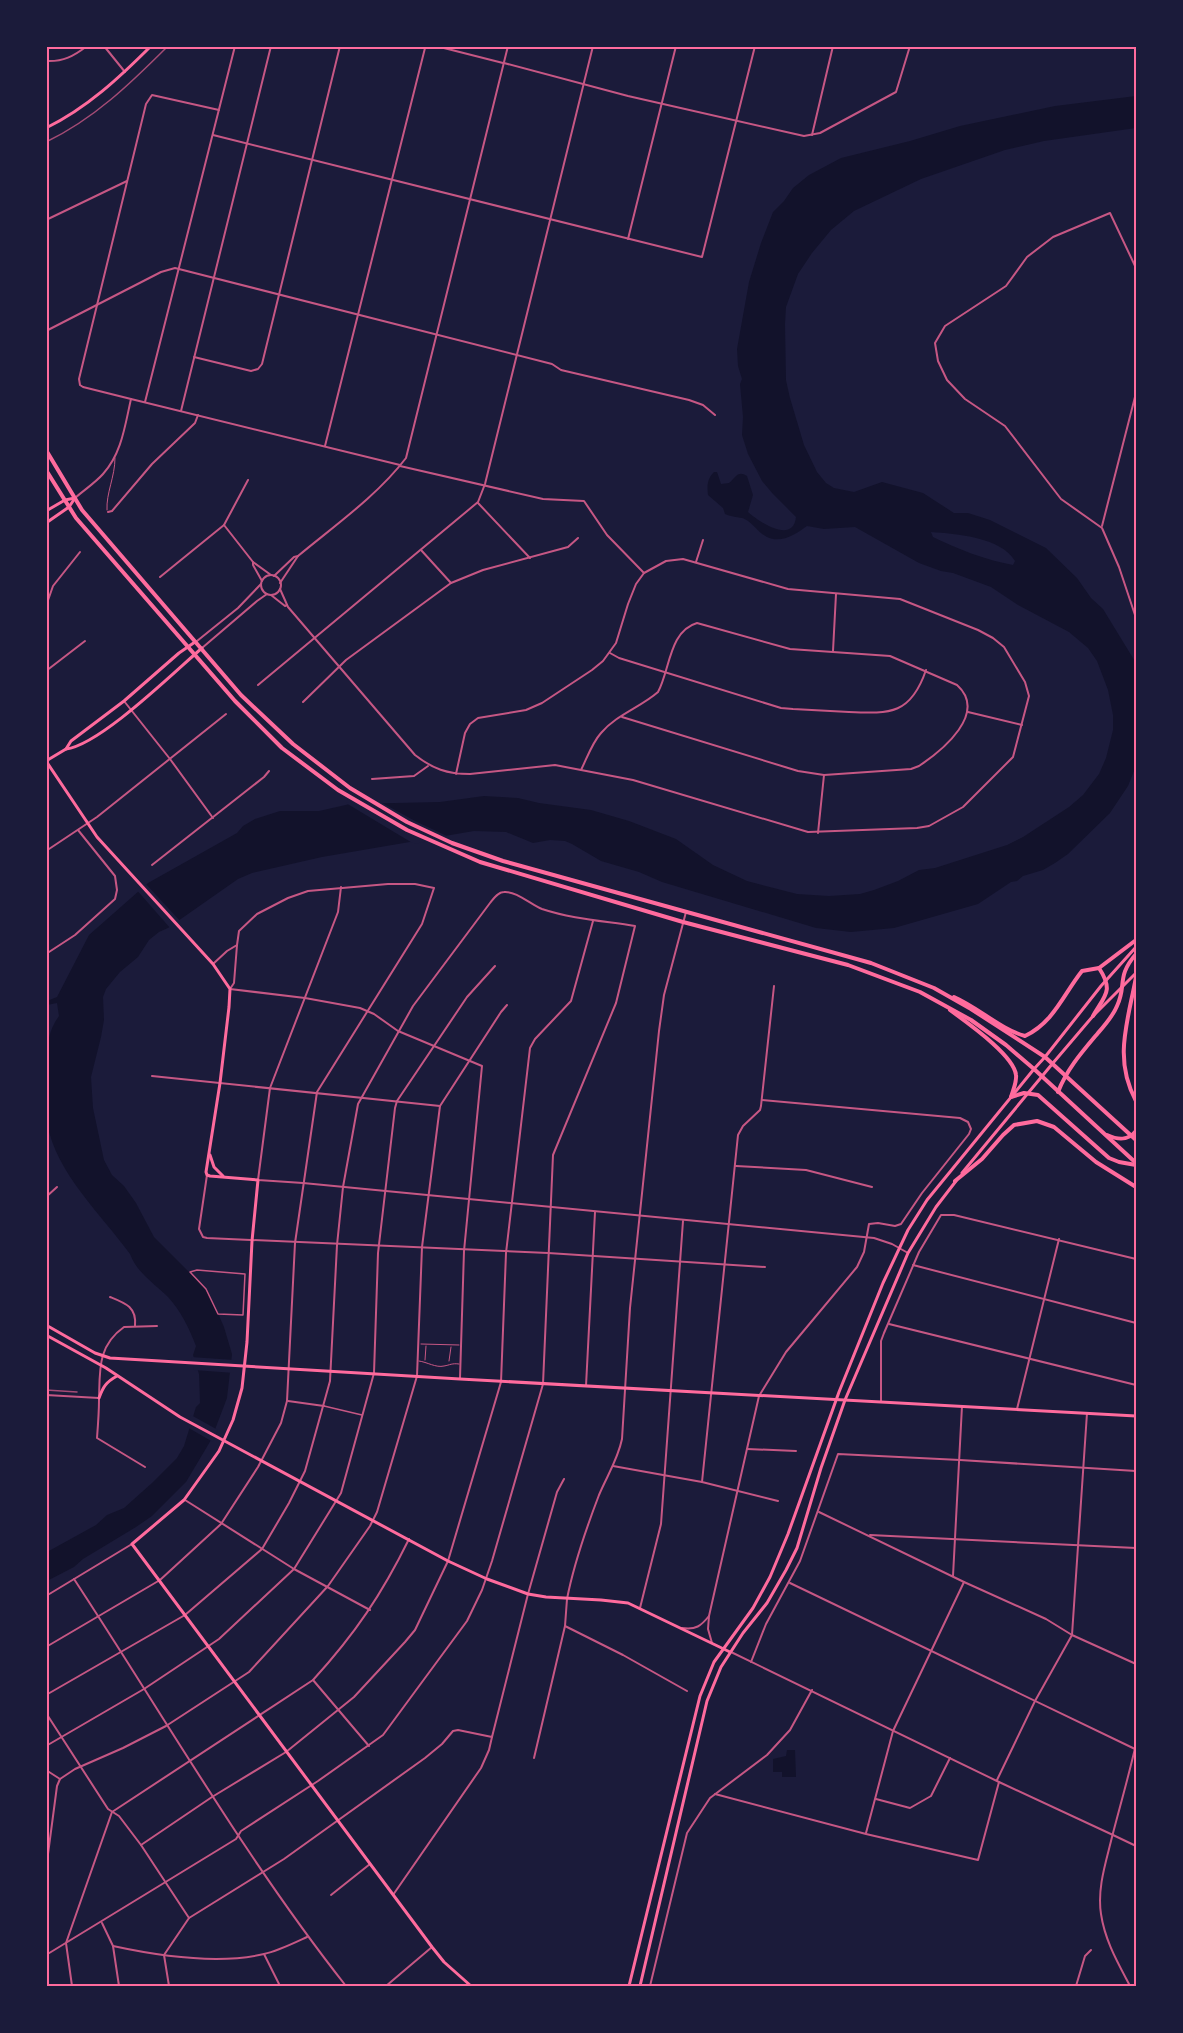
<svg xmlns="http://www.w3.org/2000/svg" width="1183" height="2033" font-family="'Open Sans',sans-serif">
<rect width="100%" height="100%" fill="#1b1b3a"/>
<!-- water -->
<g fill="#12122b" fill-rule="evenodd">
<path d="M1136,96V128L1044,141L1005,150L921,179L854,211L831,230L812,253L798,274L786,307L785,324L786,380L790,398L804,445L817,472L826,483L834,488L854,492L882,482L923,493L954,513H968L990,520L1046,548L1077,578L1091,598L1103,609L1136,663V766L1128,786L1110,813L1068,854L1055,863L1043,870L1023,876L1017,881L1011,882L978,904L894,928L851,932L816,928L662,882L639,872L601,861L572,844L565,841L550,840L533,843L506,832L474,831L322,857L252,873L238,879L168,928L159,932L149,940L138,957L120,972L106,989L103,997L104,1020L101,1037L91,1077L93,1108L104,1160L112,1175L124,1186L136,1203L154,1237L206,1289L213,1302L224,1327L232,1354L227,1398L211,1440L186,1482L152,1516L136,1527L83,1559L74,1567L47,1581V1552L96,1525L107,1515L124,1508L152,1483L177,1458L184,1446L196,1407L200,1403L199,1374L193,1355L196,1346C189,1328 181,1311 168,1297C154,1283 137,1273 130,1254C101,1214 56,1173 47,1123C44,1109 47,1092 47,1077C47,1054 45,1035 59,1016L57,1003L47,1005V1001L57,997L89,935L148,883L237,833L243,826L255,819L280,811H319L350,804L440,802L484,796L518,798L539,803L591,810L629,821L676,839L713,865L747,881L797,894L829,896L860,894L874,890L898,881L919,870L935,868L1007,845L1023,837L1069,807L1083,795L1099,774L1106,758L1113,730V715L1108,690L1097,661L1088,648L1069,632L1018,605L991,587L953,573L941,571L919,563L855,527L824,529L807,526C796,534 781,544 767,537C760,534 754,525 748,521C742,516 733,518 725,514L723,508L708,495C707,486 707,479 714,472H717L721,484L729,483C736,477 738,470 747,476L753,495L748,512C758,521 793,545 796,517L773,494L762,481L748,454L742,435L743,417L740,384L742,379L738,366L737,349L749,282L761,243L773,212L784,201L793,188L809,175L841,158L910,141L960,126L1055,106ZM931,532C956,534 1001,537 1015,561L1013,565C985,560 958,549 933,537Z"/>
<polygon points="787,1750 795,1750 796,1777 782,1777 782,1772 773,1772 773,1759 786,1756"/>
</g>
<!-- pier -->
<g fill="#1b1b3a">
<polygon points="375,799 415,821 449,837 414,844 346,803"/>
<polygon points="144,882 181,922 171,929 135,888"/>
<polygon points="191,1357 234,1360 234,1373 194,1370"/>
<polygon points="191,1415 218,1430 213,1442 187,1427"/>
</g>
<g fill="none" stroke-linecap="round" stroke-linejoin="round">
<!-- service -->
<g stroke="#c65784" stroke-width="1">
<path d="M107,510C106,493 115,477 115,458"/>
<polyline points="421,1344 459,1345"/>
<polyline points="425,1360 426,1346"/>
<path d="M419,1361C427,1362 436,1368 444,1366C450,1365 452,1363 459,1364"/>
<polyline points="449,1361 451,1347"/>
</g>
<!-- pedestrian -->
<g stroke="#c65784" stroke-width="1.5">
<polygon points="197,1270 245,1274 243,1315 218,1314 206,1289 190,1272"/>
<polyline points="324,1406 362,1415"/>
</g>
<!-- minor -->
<g stroke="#c65784" stroke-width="2">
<polyline points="104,46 125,72"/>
<polyline points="1016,46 1017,47"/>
<path d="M46,61C63,62 74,56 87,46"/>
<polyline points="504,63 628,96 804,136 820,133 896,92 910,46"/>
<polyline points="213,135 702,257 755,46"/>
<polyline points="812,135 833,46"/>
<polyline points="46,220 127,181"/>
<polyline points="628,239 676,46"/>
<polyline points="1136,268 1110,213 1053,237 1027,257 1006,286 945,326 935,343 938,361 947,380 965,399 1005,426 1061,499 1102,528 1119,567 1136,618"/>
<polyline points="46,331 161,272 175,268 552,364 561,370 689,400 703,405 715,415"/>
<polyline points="194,357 251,371 258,369 262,364 340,46"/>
<polyline points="131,399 83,387 80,385 79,379 146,104 152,95 219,110"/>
<polyline points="145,402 235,46"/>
<polyline points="181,411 271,46"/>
<polyline points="325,446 425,48"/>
<polyline points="400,466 543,499 584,501 607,535 644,573"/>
<polyline points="478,503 530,558"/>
<polyline points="108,512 112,511 152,464 195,423 198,415"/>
<polyline points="224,525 253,562 271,575"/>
<polyline points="1102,526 1136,393"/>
<polyline points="421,550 451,583"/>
<polyline points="253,562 253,565 262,581"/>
<polyline points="696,562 703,540"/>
<polyline points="160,577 224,525 248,480"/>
<path d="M280,589L288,607L415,755C433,769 447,774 470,774L555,765L633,780L808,832L917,828L929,826L963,807L1013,757L1029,696L1025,682L1004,647L993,638L978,630L900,599L788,589L683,559L666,561L644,573L636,584L628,604L616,643L603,661L592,670L542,703L526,710L478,718L470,724L465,733L456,774"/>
<polyline points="271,595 285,606 287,605"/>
<polyline points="46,606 53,586 80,552"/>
<polyline points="833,651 836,594"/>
<path d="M610,653L619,658L781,708L793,709C812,710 830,711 849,712C891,714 911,714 926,670"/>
<polyline points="46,671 85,641"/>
<polyline points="258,685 478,502 485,484 593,46"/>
<polyline points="124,701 170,759 213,818"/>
<polyline points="303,702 346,660 451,583 483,570 568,547 578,538"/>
<polyline points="968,712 1022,725"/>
<path d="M581,770C587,758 592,743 601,733C616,715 641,707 658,692C670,670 669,631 697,623L790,649L890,656L957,685C988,713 943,750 919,766L911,769L824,775L798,771L622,717"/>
<polyline points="372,779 414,776 428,766"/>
<polyline points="818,833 824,775"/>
<polyline points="46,851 97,817 226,714"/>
<polyline points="152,865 264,777 269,771"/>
<polyline points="237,945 234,983 230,989 305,998 360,1008 374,1014 398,1031 482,1066 464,1251 460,1378"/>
<polyline points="49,952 75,935 115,899 117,890 115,876 78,830"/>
<polyline points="152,1076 440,1106"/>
<polyline points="736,1166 806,1170 872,1187"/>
<polyline points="207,1175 199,1229 203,1237 207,1238 548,1253 765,1267"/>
<polyline points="46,1197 57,1187"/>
<polyline points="913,1265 1136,1323"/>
<path d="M110,1297C125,1303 137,1307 135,1326"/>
<polyline points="889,1324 1136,1385"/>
<polyline points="586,1386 595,1212"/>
<polyline points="46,1395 99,1398"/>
<polyline points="288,1401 324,1406"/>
<polyline points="881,1402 881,1341 884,1333 919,1252 941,1215 954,1215 1136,1259"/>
<polyline points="747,1449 796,1451"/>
<polyline points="613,1466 702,1482 778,1501"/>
<path d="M145,1467L97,1438C98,1425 99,1412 99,1400C100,1371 97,1346 124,1327L157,1326"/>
<polyline points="702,1482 738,1135 743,1126 760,1110 761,1106 774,986"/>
<polyline points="185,1500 294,1569 370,1610"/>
<polyline points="819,1512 964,1582 1046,1619 1072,1635 1136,1664"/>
<polyline points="870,1535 1136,1548"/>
<polyline points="953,1576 962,1406"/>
<path d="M74,1579C164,1716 245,1858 346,1986"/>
<polyline points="790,1583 1135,1749"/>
<polyline points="640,1608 661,1524 683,1221"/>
<polyline points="565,1626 623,1655 687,1691"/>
<path d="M682,1628C696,1630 701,1626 709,1616"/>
<polyline points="712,1643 708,1629 709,1616 759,1396 786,1352 857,1267 864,1252 869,1224 878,1223 895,1226 901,1224 922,1193 969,1134 971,1129 968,1122 960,1118 762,1100"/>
<polyline points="46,1647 160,1580 221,1524 258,1467 281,1423 287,1401 295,1243 317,1092 422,924 434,888 415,884 388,884 308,891 288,898 257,914 239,931 237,945 227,951 213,964"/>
<polyline points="751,1662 766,1624 800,1561 838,1454 960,1460 1136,1471"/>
<polyline points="313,1680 369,1746"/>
<path d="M46,1695L185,1615L262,1549L289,1503L305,1471L330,1381L337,1245L343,1187L358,1104L413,1006L490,903C494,898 498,892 504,892C517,891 531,905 542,909C572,919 604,921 635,926L616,1003L553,1155L543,1384L492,1561L482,1590L467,1621L383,1735L318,1781L241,1831L236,1839L46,1955"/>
<polyline points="46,1713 108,1809 119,1816 141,1845 189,1918"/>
<polyline points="46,1746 144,1689 219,1639 294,1569 341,1493 374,1373 378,1253 395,1108 397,1101 467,997 495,966"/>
<polyline points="534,1758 565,1626 567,1599"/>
<polyline points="46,1770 60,1779"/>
<polyline points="997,1780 1035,1701 1072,1635 1087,1413"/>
<polyline points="715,1794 866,1834 978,1860 999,1782"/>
<polyline points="876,1799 910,1808 931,1796 950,1758"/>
<polyline points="866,1833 893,1731 964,1582"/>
<polyline points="1113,1835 1136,1846"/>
<polyline points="141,1845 212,1797 286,1752 354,1697 405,1642 415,1630 448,1561 501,1382 506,1253 530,1048 535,1039 571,1001 593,921"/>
<polyline points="46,1869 57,1786 60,1779 75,1769 123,1748 166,1726 249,1672 328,1586 370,1526 377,1512 417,1376 422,1247 440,1106 501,1012 507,1005"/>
<polyline points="331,1895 370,1864"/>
<polyline points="393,1895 481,1768 489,1750 492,1737"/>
<polyline points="102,1923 113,1946 119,1986"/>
<path d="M113,1946C159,1956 217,1965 264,1954C278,1951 294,1943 307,1937"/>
<polyline points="264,1954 280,1986"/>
<path d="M72,1986L66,1943L112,1812L313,1680C355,1634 382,1594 409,1539"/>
<polyline points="169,1986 164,1955 189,1918 284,1859 425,1758 442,1744 453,1731 458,1730 492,1737 528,1594 557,1492 564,1479"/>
<polyline points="650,1986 687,1833 710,1798 767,1755 790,1730 812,1690"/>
<polyline points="1076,1986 1085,1956 1091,1950"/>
</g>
<!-- tertiary -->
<g stroke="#c65784" stroke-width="2">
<polyline points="421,46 425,48 429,46"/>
<polyline points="436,46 503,63"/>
<path d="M75,498C84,490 95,483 103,474C122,453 125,425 131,399L400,465"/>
<circle cx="271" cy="585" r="10"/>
<path d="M274,576L294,557L298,556C334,526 377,496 406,458L508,46"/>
<polyline points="280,583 298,556"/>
<polyline points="197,641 238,608 261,584"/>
<polyline points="202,648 257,601 267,594"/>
<polyline points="341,887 338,912 270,1088 258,1180 303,1183 874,1238 892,1244 908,1253"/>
<polyline points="1017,1409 1059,1239"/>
<polyline points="46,1596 132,1544"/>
<path d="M567,1599C574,1563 586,1529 599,1495C607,1476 618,1459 622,1439L630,1308L659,1031L664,995L686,912"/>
<polyline points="731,1652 999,1782 1113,1835"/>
<polyline points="386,1986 432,1947"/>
<path d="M1130,1986C1118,1963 1105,1941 1101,1914C1097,1888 1106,1862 1112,1837C1120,1806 1129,1775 1136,1744"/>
</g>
<!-- secondary -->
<g stroke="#ff6b9d" stroke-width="3">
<path d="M46,128C87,108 120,77 151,46"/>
<path d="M66,749C100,745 174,672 202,648"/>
<polyline points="46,761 97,837 213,964 230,989 229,1007 220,1083 206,1172 207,1175 210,1176 258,1180 252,1241 247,1342 242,1388 233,1420 219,1451 184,1500 132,1544 432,1947 444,1962 471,1986"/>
<polyline points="46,761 66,749 71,741 124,701 179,653 195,642"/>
<polyline points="1045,1057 1101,986 1136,947"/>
<polyline points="1053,1063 1093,1016 1136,973"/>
<polyline points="210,1155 214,1167 223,1176"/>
</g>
<!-- primary -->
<g stroke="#ff6b9d" stroke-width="3">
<polyline points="46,511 65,500 75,498"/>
<polyline points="46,523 69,507 75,498"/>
<polyline points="962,1173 1053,1063"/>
<polyline points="46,1325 95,1353 110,1358 460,1379 1136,1416"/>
<polyline points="46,1335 106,1368 180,1417 448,1561 487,1579 528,1594 546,1597 601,1600 628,1603 730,1652"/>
<path d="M99,1398C103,1387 106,1382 117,1376"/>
<polyline points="629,1986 700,1696 714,1662 753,1608 770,1577 788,1534 839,1392 883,1283 908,1230 927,1200 1034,1069 1045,1057"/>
<polyline points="640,1986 707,1701 721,1667 743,1633 767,1603 786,1570 797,1548 821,1468 845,1400 908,1253 936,1207 956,1181"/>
</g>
<!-- trunk -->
<g stroke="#ff6b9d" stroke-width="4">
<polyline points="46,450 82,510 241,695 293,744 350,788 407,822 452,843 503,861 871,963 934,988 971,1009 1045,1057 1136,1140"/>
<polyline points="46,470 76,518 235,701 282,748 338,790 407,830 480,862 683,922 848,965 920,992 971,1020 1006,1045 1034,1069 1136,1163"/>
<path d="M1136,977C1128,1021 1113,1059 1136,1101"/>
<path d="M954,997C979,1008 1000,1029 1025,1036C1054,1022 1063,995 1082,971L1099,968L1136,940"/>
<path d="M950,1010C966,1022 1014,1055 1016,1075C1017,1082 1013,1090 1011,1097"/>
<path d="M1093,1016C1105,995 1114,991 1099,968"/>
<path d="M1058,1092C1067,1069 1082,1052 1098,1033C1105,1025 1113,1016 1117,1006C1127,985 1116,977 1136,954"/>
<polyline points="1011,1097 1024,1093 1038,1095 1109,1158 1119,1162 1136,1165"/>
<path d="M1107,1135C1118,1140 1128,1141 1136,1131"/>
<polyline points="955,1181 982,1159 1003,1135 1014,1125 1037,1121 1054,1127 1096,1162 1136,1187"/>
</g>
<!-- rail -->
<g stroke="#a44b75" stroke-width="1.5">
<path d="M46,142C94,119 131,83 168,46"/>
<polyline points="46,1390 77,1392"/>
</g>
</g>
<!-- border -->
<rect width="1183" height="2033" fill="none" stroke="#1b1b3a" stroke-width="96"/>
<rect x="48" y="48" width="1087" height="1937" fill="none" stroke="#ff6b9d" stroke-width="2"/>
</svg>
